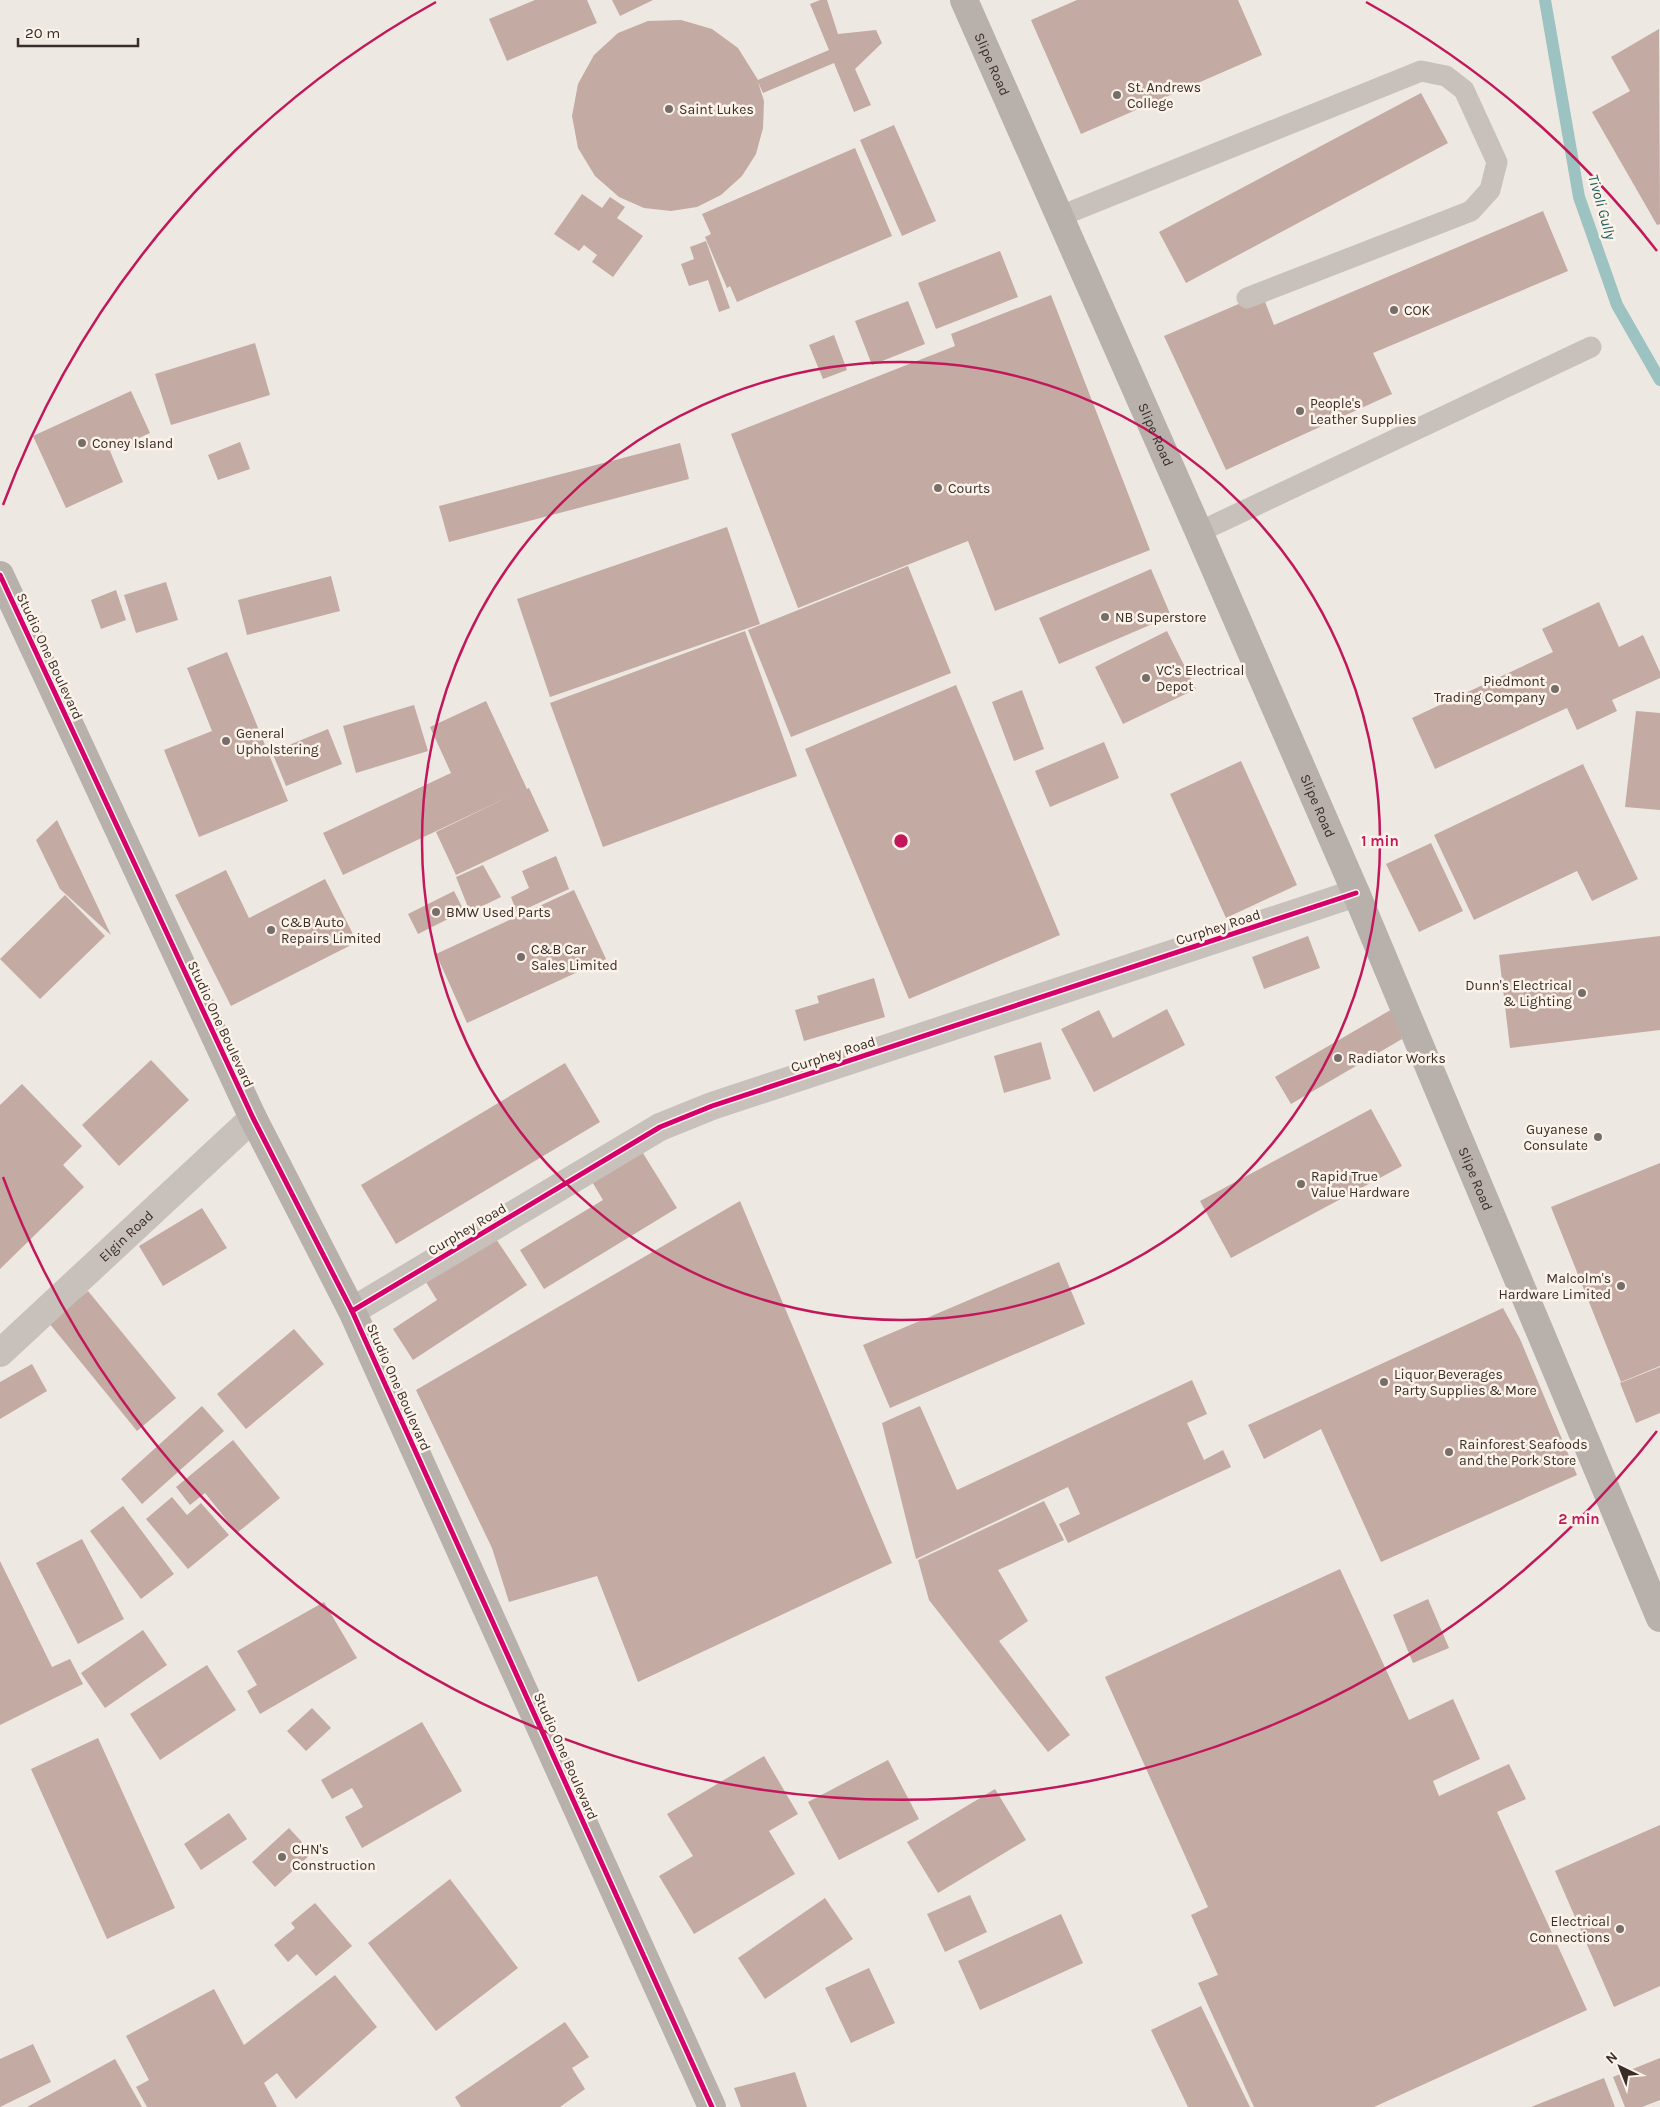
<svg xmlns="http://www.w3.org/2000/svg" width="1660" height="2107" font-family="Karla,sans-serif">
<rect width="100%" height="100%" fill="#eee8e2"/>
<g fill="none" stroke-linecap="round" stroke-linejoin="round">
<!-- stream -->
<polyline stroke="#9cc3c1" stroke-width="12" points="1545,0 1579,197 1617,305 1660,380"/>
</g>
<!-- building -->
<g fill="#c3aaa2">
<polygon points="535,0 587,0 597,23 507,61 489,19"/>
<polygon points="612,0 653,0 620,16"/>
<polygon points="820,0 827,0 838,34 876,30 882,43 855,69 871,105 854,112 834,63 763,93 758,82 764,101 763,128 756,154 742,176 721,195 697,207 671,211 644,208 619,197 595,176 578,148 572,116 578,84 594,55 618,33 648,21 681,20 712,29 738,48 758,80 829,50 810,4"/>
<polygon points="1077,0 1238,0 1262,55 1081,134 1031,20"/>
<polygon points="1659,29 1660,224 1657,225 1592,112 1630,91 1611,57"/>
<polygon points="1421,93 1448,143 1186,283 1159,232"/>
<polygon points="894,125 936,221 902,236 860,140"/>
<polygon points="855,148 892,236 737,302 730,286 727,288 705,237 711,234 702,214"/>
<polygon points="582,194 602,208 610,197 625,207 617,218 643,236 613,277 592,262 597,255 584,245 579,251 554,234"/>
<polygon points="1543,211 1568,271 1373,353 1392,394 1226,470 1164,336 1262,294 1274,325"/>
<polygon points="706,241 730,308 719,312 708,280 689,286 681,264 694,259 690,247"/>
<polygon points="1000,251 1018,297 936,329 918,283"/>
<polygon points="1051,295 1150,550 995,611 968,541 798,608 731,434 955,346 951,334"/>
<polygon points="908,301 925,344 872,365 855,321"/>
<polygon points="834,335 847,370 823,379 809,345"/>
<polygon points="255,343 270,395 171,425 155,374"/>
<polygon points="131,391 150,433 110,451 123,482 66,508 33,436"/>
<polygon points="240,442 250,469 218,480 208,455"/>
<polygon points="680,443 689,479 449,542 439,506"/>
<polygon points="727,527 760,624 550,697 517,599"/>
<polygon points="908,566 951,673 791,737 748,630"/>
<polygon points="1151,569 1171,616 1059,664 1039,618"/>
<polygon points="331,576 340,611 247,635 238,600"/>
<polygon points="166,582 178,620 136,633 124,595"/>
<polygon points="116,590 126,620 101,629 91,600"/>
<polygon points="1599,602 1619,647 1643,635 1660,672 1660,678 1612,700 1617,711 1577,730 1567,708 1435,769 1412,718 1553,652 1542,629"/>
<polygon points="745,631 797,776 603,847 550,703"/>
<polygon points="1167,631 1196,689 1123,724 1095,667"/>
<polygon points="227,652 288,801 199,837 164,750 212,731 187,668"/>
<polygon points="956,685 1060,935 909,999 805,749"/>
<polygon points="1022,690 1044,749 1014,761 992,702"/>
<polygon points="486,701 527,789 529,788 549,831 456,875 436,832 521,791 343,875 323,833 451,773 430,727"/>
<polygon points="414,705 428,751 356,773 343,726"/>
<polygon points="1636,711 1660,713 1660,810 1625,807"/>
<polygon points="328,729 342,764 286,786 272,752"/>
<polygon points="1104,742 1119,778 1050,807 1035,771"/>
<polygon points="1241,761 1297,885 1226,918 1170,794"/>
<polygon points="1583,764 1638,879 1592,901 1577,871 1474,920 1434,835"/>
<polygon points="57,820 111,935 60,889 36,840"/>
<polygon points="1431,843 1463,911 1419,932 1386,864"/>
<polygon points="556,856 569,889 517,913 511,897 529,888 522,871"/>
<polygon points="483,865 501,897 470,912 456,877"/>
<polygon points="226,870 249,918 325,879 357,942 231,1006 175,895"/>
<polygon points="574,890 606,959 467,1023 436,954"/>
<polygon points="454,891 464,911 418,934 408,914"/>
<polygon points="65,895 105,936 40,999 0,959"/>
<polygon points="1308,936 1320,968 1264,989 1252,957"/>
<polygon points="1660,936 1660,1030 1510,1048 1499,955"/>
<polygon points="874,978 885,1017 804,1041 795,1010 819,1003 817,996"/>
<polygon points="1394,1008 1402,1039 1291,1104 1275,1077"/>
<polygon points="1167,1009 1185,1045 1094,1092 1061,1029 1099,1010 1113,1038"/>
<polygon points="1041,1042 1051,1079 1004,1093 994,1056"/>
<polygon points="151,1060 189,1100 119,1166 82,1125"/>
<polygon points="565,1063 600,1122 396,1244 361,1185"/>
<polygon points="22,1084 82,1146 63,1165 84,1187 0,1269 0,1105"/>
<polygon points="1371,1109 1402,1166 1231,1258 1200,1201"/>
<polygon points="641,1150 677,1208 544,1289 520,1250 603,1200 591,1180"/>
<polygon points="1660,1163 1660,1366 1621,1382 1551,1207"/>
<polygon points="740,1201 892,1563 638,1682 597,1576 509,1602 492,1548 416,1390"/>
<polygon points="202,1208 227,1248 163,1286 139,1246"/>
<polygon points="492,1233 527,1285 413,1360 393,1329 437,1300 424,1279"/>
<polygon points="1059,1262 1085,1324 890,1408 863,1345"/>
<polygon points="88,1291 176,1398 137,1431 49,1323"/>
<polygon points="1503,1308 1520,1339 1577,1475 1381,1562 1321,1429 1264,1459 1248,1425"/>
<polygon points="294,1329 324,1364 246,1429 217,1394"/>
<polygon points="32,1364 47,1391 0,1419 0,1382"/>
<polygon points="1660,1367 1660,1413 1636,1423 1620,1383"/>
<polygon points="1192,1380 1207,1414 1187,1423 1204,1460 1223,1450 1231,1467 1068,1543 1059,1524 1080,1514 1068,1487 916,1559 882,1423 920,1406 957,1490"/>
<polygon points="202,1406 224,1431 142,1504 121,1479"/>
<polygon points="233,1440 280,1498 237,1533 205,1493 190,1505 176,1487"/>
<polygon points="172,1497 187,1515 201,1503 229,1535 188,1569 146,1519"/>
<polygon points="1044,1501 1064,1540 998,1570 1028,1621 999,1641 1070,1735 1048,1752 929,1600 918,1560"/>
<polygon points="123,1506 174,1574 141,1599 90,1531"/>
<polygon points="82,1539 124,1619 78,1644 36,1563"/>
<polygon points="0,1561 52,1667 70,1659 83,1684 0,1725"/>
<polygon points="1340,1569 1409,1720 1453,1699 1480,1759 1433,1781 1439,1796 1509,1764 1526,1799 1497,1812 1587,2010 1374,2107 1254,2107 1198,1983 1218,1975 1191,1915 1208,1907 1105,1677"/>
<polygon points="1428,1599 1449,1648 1413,1663 1393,1615"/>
<polygon points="324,1602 357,1658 260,1714 247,1691 257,1685 237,1651"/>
<polygon points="143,1630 167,1665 105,1708 81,1673"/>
<polygon points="207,1665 236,1710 160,1760 130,1714"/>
<polygon points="312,1708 331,1728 306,1751 287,1731"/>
<polygon points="422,1722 462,1791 362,1848 345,1817 363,1807 352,1788 332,1799 321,1780"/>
<polygon points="98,1738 175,1908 107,1939 31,1769"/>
<polygon points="764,1756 798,1814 769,1831 795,1874 694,1934 659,1876 693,1856 667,1814"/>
<polygon points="888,1760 919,1819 839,1860 808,1802"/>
<polygon points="995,1789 1026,1840 938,1893 907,1842"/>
<polygon points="229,1813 247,1839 201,1870 184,1844"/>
<polygon points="1660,1825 1660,1986 1614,2007 1555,1871"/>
<polygon points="289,1828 312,1853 275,1887 252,1862"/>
<polygon points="450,1879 518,1968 436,2031 368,1943"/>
<polygon points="970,1895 987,1932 945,1952 927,1914"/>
<polygon points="825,1898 853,1939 765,1999 738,1958"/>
<polygon points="315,1903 352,1946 316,1976 297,1954 288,1962 274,1945 295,1928 291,1923"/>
<polygon points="1061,1914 1083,1963 980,2010 958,1961"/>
<polygon points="869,1968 895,2023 851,2043 825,1988"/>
<polygon points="335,1975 377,2027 296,2099 277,2073 264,2083 277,2107 147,2107 136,2087 149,2080 126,2036 214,1989 244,2045"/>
<polygon points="1201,2006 1250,2107 1188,2107 1151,2030"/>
<polygon points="565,2022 589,2057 572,2068 585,2089 560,2107 461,2107 455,2097"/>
<polygon points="33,2044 51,2082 0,2107 0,2059"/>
<polygon points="1660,2058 1660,2100 1642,2107 1625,2107 1613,2077"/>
<polygon points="115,2059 142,2107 27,2107"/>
<polygon points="795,2072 807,2107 741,2107 734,2088"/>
<polygon points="1604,2078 1615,2107 1531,2107"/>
</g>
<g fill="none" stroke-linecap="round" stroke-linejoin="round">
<!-- lane -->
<g stroke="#c8c0ba" stroke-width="21">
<polyline points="1058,217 1421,71 1446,76 1464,90 1497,162 1490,190 1471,211 1247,298"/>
<polyline points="1199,532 1591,347"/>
</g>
<!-- street -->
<g stroke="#c8c0ba" stroke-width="28">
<polyline points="352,1311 660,1127 712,1106 1356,893"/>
<path id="s1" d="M0,1353L253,1118"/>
</g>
<!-- secondary -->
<g stroke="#b8b0ab" stroke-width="28">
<path id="s2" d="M964,0L1199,532L1356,893L1660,1618"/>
<polyline points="0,575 253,1118 352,1311 712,2107"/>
</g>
<!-- cycleway casing -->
<g stroke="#fbf2e9" stroke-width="8">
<g id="cycleway">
<polyline points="0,575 253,1118 352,1311 712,2107"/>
<polyline points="352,1311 660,1127 712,1106 1356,893"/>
</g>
</g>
<!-- cycleway -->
<use href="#cycleway" stroke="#d6006c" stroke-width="5"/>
</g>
<!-- distance rings -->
<g fill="none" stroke="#c2185b" stroke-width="2.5">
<circle cx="901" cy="841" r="479"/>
<path d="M1657 1431A959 959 0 0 1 3 1177M3 505A959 959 0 0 1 436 2M1366 2A959 959 0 0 1 1657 251"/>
</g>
<!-- markers -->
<g fill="#786e69" stroke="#fbf2e9" stroke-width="2">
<circle cx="1117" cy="95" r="5"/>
<circle cx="669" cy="109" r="5"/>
<circle cx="1394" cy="310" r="5"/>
<circle cx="1300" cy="411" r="5"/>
<circle cx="82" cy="443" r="5"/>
<circle cx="938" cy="488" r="5"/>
<circle cx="1105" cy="617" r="5"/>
<circle cx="1146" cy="678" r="5"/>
<circle cx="1555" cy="689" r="5"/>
<circle cx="226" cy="741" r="5"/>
<circle cx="436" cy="912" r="5"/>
<circle cx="271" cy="930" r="5"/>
<circle cx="521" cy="957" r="5"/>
<circle cx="1582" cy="993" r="5"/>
<circle cx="1338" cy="1058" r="5"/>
<circle cx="1598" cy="1137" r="5"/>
<circle cx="1301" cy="1184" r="5"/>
<circle cx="1621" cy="1286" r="5"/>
<circle cx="1384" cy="1382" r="5"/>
<circle cx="1449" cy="1452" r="5"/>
<circle cx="282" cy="1857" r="5"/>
<circle cx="1620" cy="1929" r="5"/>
</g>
<g text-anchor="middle" stroke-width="5" stroke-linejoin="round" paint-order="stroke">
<!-- street labels -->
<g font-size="14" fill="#392d28" stroke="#fbf2e9">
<text dy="5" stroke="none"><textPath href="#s2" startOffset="70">Slipe Road</textPath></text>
<text dy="5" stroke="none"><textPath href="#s2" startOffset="475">Slipe Road</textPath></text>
<text transform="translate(50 656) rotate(65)" y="5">Studio One Boulevard</text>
<text dy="5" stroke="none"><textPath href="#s2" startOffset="880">Slipe Road</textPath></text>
<text transform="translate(1218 927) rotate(-18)" y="5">Curphey Road</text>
<text transform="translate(221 1024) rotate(65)" y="5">Studio One Boulevard</text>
<text transform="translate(833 1054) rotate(-18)" y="5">Curphey Road</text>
<text dy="5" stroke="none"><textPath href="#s2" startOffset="1285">Slipe Road</textPath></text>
<text transform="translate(467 1229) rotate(-31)" y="5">Curphey Road</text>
<text dy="5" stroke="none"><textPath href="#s1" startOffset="172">Elgin Road</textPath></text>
<text transform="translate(399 1387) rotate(66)" y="5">Studio One Boulevard</text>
<text transform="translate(566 1756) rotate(66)" y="5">Studio One Boulevard</text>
</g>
<!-- poi labels -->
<g font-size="14" fill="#392d28" stroke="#fbf2e9" text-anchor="start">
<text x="1127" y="92">St. Andrews<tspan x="1127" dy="16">College</tspan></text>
<text x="679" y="114">Saint Lukes</text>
<text x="1404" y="315">COK</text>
<text x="1310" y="408">People's<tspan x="1310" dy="16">Leather Supplies</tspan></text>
<text x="92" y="448">Coney Island</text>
<text x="948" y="493">Courts</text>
<text x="1115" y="622">NB Superstore</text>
<text x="1156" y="675">VC's Electrical<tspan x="1156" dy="16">Depot</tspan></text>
<text x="1545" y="686" text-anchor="end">Piedmont<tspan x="1545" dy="16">Trading Company</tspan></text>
<text x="236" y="738">General<tspan x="236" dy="16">Upholstering</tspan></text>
<text x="446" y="917">BMW Used Parts</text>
<text x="281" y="927">C&amp;B Auto<tspan x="281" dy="16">Repairs Limited</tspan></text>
<text x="531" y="954">C&amp;B Car<tspan x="531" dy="16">Sales Limited</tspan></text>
<text x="1572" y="990" text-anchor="end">Dunn's Electrical<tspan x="1572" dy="16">&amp; Lighting</tspan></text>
<text x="1348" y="1063">Radiator Works</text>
<text x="1588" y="1134" text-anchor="end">Guyanese<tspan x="1588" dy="16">Consulate</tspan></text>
<text x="1311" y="1181">Rapid True<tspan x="1311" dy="16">Value Hardware</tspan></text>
<text x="1611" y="1283" text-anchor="end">Malcolm's<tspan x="1611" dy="16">Hardware Limited</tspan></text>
<text x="1394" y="1379">Liquor Beverages<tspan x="1394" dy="16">Party Supplies &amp; More</tspan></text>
<text x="1459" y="1449">Rainforest Seafoods<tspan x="1459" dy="16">and the Pork Store</tspan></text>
<text x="292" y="1854">CHN's<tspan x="292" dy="16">Construction</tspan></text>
<text x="1610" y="1926" text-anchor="end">Electrical<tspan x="1610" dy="16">Connections</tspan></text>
</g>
<!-- water labels -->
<g font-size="15" font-style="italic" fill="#1a5d5e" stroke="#fbf2e9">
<text transform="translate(1602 207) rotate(74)" y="5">Tivoli Gully</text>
</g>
</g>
<circle cx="901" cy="841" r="8" fill="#c2185b" stroke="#fbf2e9" stroke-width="2.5"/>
<g font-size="15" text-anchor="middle" font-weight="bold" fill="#c2185b" stroke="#fbf2e9" stroke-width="5" stroke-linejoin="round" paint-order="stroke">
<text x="1380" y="846">1 min</text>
<text x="1579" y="1524">2 min</text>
</g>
<!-- north arrow -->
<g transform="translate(1620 2067) rotate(317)" stroke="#fbf2e9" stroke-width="4" paint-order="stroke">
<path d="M0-4L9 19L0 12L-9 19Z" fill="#392d28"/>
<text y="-8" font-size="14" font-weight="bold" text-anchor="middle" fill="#392d28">N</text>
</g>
<!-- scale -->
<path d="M18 38v8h120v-8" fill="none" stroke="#392d28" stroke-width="2.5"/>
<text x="25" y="38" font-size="15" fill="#392d28" stroke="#fbf2e9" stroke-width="4" paint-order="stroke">20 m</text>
</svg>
